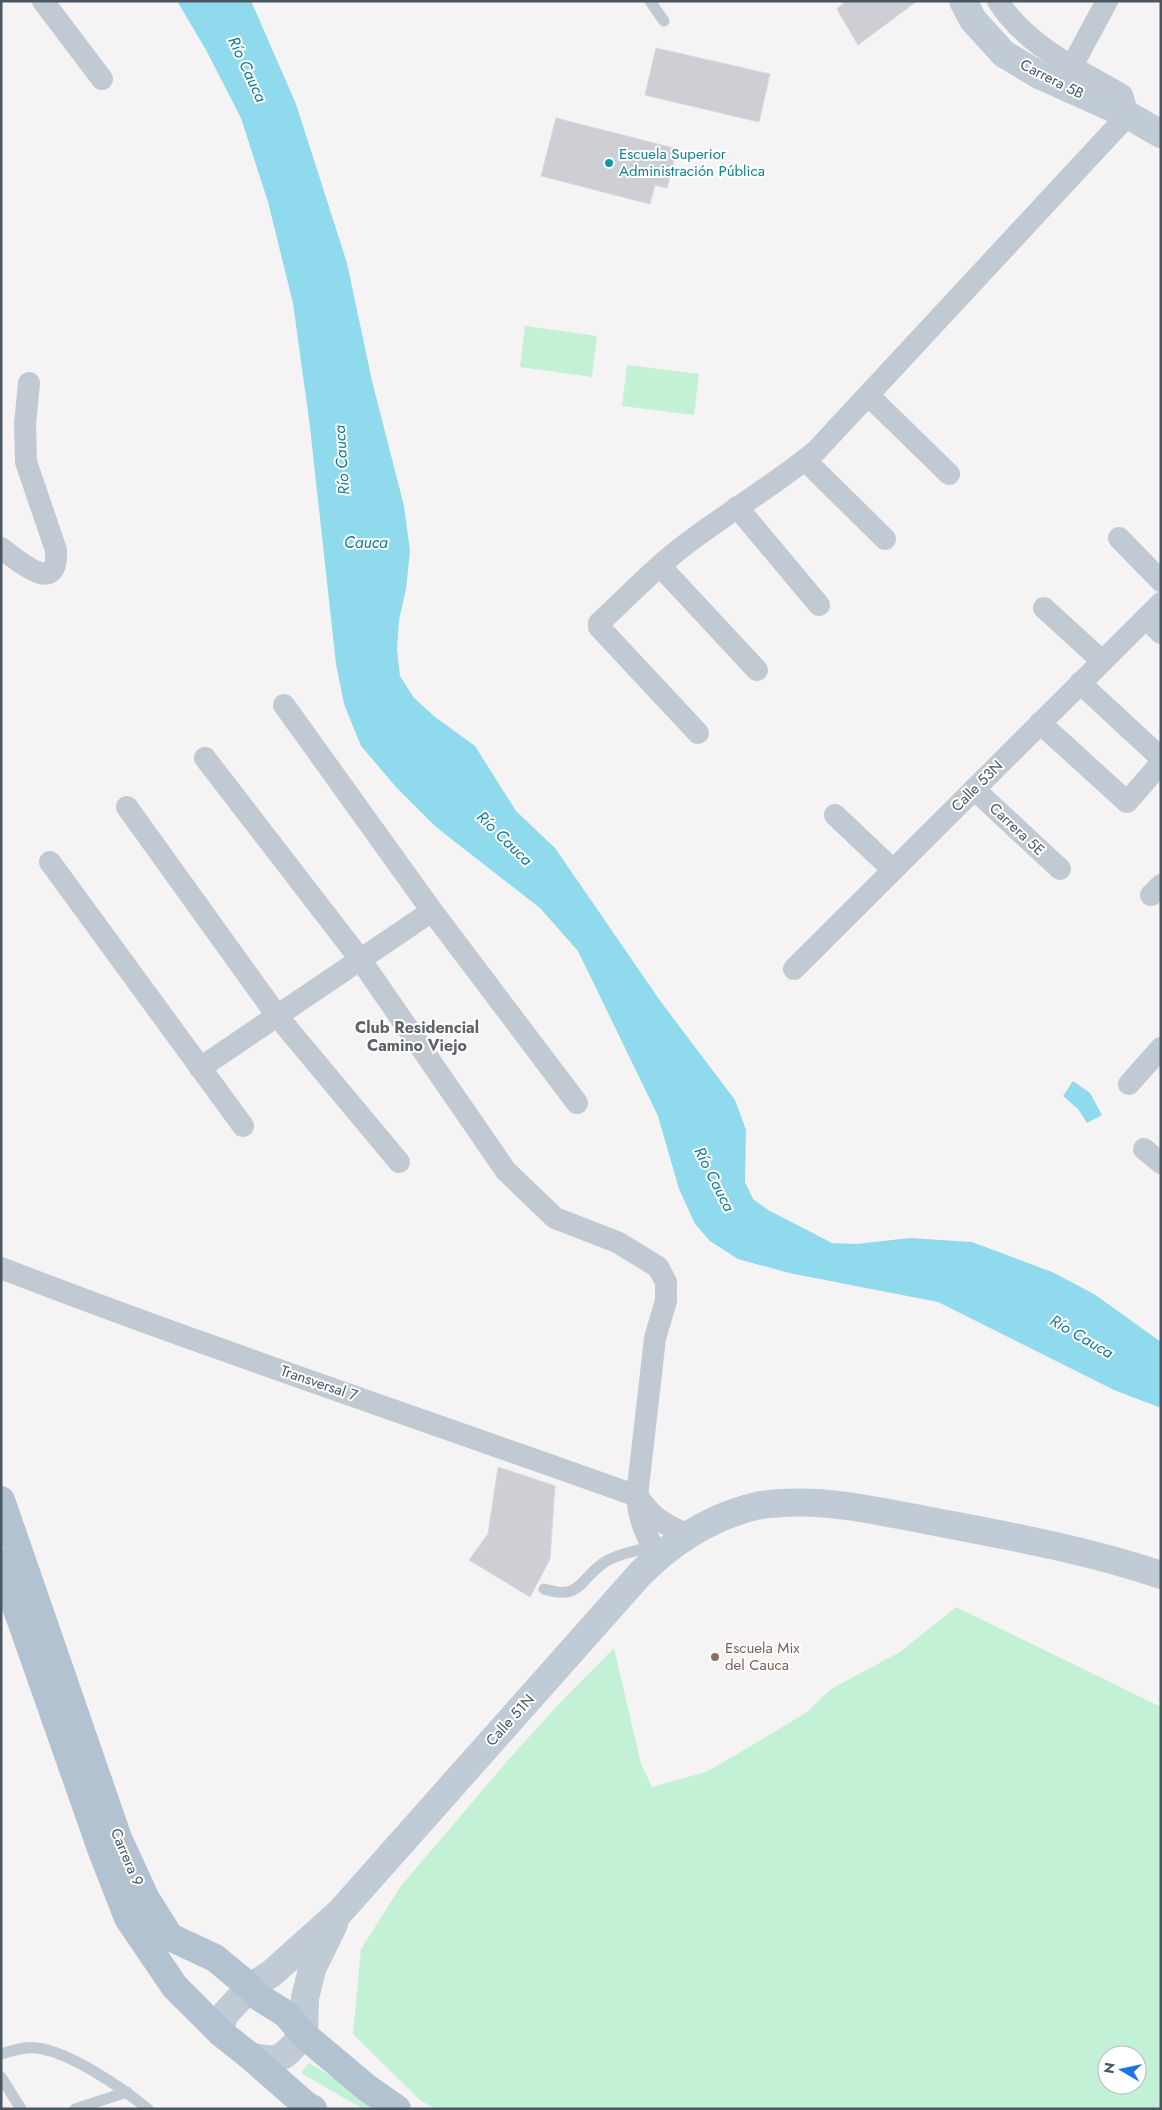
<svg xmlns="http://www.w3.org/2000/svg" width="1162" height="2110" font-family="Jost,sans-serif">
<rect width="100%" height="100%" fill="#f5f3f3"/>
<!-- green -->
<g fill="#c3f1d5" fill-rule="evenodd">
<polygon points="525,326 597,336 592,377 520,367"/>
<polygon points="627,365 699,374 694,415 622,406"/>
<path d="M956,1607L1161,1707V2109H436L420,2100L353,2034L361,1949L401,1886L509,1759L558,1705L614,1648L641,1764L652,1787L706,1772L756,1743L807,1712L831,1689L900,1652ZM1107,2055H1137V2085H1107Z"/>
<polygon points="309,2063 385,2109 363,2109 301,2073"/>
</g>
<!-- water -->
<g fill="#90daee">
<polygon points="177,1 251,1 296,104 347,263 372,381 404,506 410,551 406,589 399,620 397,649 400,676 414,698 435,717 475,746 516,811 555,848 661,1002 735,1100 746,1130 745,1182 753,1199 768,1210 832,1243 856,1244 910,1238 972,1242 1052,1272 1094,1294 1161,1342 1161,1408 1114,1390 938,1302 789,1273 738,1259 710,1241 695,1224 679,1189 658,1116 578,951 540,908 436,827 396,787 361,746 344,704 336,664 310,427 293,303 268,202 241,118 206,50"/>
<polygon points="1073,1081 1090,1093 1102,1115 1087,1123 1078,1109 1063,1096"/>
</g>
<!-- building -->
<g fill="#cdcfd5" stroke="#d7d9de">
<polygon points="846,1 917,1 858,45 837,9"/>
<polygon points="656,48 770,74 759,122 645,95"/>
<polygon points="556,118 677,149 667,188 655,185 650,204 541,176"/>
<polygon points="498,1467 555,1486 550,1559 530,1597 469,1560 488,1534"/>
</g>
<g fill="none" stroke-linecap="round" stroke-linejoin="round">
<!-- lane -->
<g stroke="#c1cad2" stroke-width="11">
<polyline points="650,1 664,21"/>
<path d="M544,1589C580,1600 578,1582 602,1564C616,1554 636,1551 653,1547"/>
<path d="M1,2054C12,2051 24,2046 36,2048C69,2051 122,2088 148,2109"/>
<polyline points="1,2077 21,2109"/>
<polyline points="75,2109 127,2092"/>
</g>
<!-- street -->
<g stroke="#c1cad2" stroke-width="22">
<polyline points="43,1 102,79"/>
<polyline points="1072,66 1107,1"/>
<polyline points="868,395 949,474"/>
<polyline points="805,460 885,539"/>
<polyline points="737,507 819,605"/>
<polyline points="1119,538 1161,581"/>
<path d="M1,548C18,560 59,598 56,550L26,462L25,424L29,383"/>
<polyline points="660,566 757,670"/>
<polyline points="1044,608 1102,661"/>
<polyline points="1146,618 1161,633"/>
<polyline points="1080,683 1161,758"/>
<polyline points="284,705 432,911 577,1103"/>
<polyline points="1040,723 1127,802 1161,763"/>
<path d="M698,733L599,627V623C623,601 646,577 671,556C717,518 770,489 816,451L1128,115L1122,95C1078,69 1026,46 998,1"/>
<path d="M205,758L360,959L506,1171L555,1218L617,1242L658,1267L666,1282V1301L655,1338L637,1496C639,1520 646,1536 658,1556"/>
<polyline points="974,789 1060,869"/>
<polyline points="127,807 278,1017 399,1162"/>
<polyline points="835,815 893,870"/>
<polyline points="50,862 243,1126"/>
<polyline points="1151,895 1161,885"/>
<polyline points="794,969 1161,603"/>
<polyline points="200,1068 432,911"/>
<polyline points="1129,1084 1161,1048"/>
<polyline points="1144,1149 1161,1163"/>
<path d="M1,1268C211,1349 425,1420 637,1496"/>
<path d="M638,1497C654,1519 662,1523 686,1534"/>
</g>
<!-- secondary -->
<g stroke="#c1cbd6" stroke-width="28">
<polyline points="963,1 973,20 1004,54 1039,75 1128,115 1161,134"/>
<path d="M221,2033L220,2028L225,2014L250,1987L271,1974L340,1912L640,1574C673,1541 710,1517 756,1506C764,1504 774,1504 782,1503C830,1500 878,1511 925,1520C1004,1535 1084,1549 1161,1575"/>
<path d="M250,2056C282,2064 283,2057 304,2035L305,1998L312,1969L334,1924"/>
</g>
<!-- primary -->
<g stroke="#b3c2d1" stroke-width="28">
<polyline points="1,1500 118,1838 146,1899 170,1937 215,1958 250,1987 259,1997 286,2014 304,2035 367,2088 397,2109"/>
<polyline points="1,1564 103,1854 128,1918 175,1987 221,2033 250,2056 307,2106 313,2109"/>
</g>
</g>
<!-- markers -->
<circle fill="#0f9aa8" stroke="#fff" stroke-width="2" cx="609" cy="163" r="5"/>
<circle fill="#8d6e63" stroke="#fff" stroke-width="2" cx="715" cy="1657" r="5"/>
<g text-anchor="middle" stroke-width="4" stroke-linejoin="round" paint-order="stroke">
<!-- street labels -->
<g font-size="15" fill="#4a5661" stroke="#fff">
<text transform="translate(1052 79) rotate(27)" y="5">Carrera 5B</text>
<text transform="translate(977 786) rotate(-45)" y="5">Calle 53N</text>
<text transform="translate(1017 829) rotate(43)" y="5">Carrera 5E</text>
<text transform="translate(319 1383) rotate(19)" y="5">Transversal 7</text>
<text transform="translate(510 1720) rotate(-48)" y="5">Calle 51N</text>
<text transform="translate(127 1857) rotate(67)" y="5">Carrera 9</text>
</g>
<!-- culture labels -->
<g font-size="15" fill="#0d838f" stroke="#fff" text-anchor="start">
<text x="619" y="159">Escuela Superior<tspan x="619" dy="17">Administración Pública</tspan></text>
</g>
<!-- education labels -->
<g font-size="15" fill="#785e54" stroke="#fff" text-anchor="start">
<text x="725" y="1653">Escuela Mix<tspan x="725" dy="17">del Cauca</tspan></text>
</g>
<!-- water labels -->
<g font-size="16" font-style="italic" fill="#0c7c9b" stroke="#fff">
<text transform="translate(248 69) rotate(65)" y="6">Río Cauca</text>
<text transform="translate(341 460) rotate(-94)" y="6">Río Cauca</text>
<text x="366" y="548">Cauca</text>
<text transform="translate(505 838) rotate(44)" y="6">Río Cauca</text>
<text transform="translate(715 1179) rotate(63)" y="6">Río Cauca</text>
<text transform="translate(1082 1336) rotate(30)" y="6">Río Cauca</text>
</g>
<!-- neighbourhood labels -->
<g font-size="16" font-weight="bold" fill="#5f6368" stroke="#fff">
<text x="417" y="1033">Club Residencial<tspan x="417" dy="18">Camino Viejo</tspan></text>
</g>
</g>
<!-- border -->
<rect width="1162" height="2110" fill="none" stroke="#4a5661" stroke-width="5"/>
<!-- north arrow -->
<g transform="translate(1122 2070) rotate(279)"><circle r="24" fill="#ffffff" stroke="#b7bbc0"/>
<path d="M0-4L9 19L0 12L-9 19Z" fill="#1a73e8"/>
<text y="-8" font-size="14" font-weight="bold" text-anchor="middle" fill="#4a5661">N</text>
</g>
</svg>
